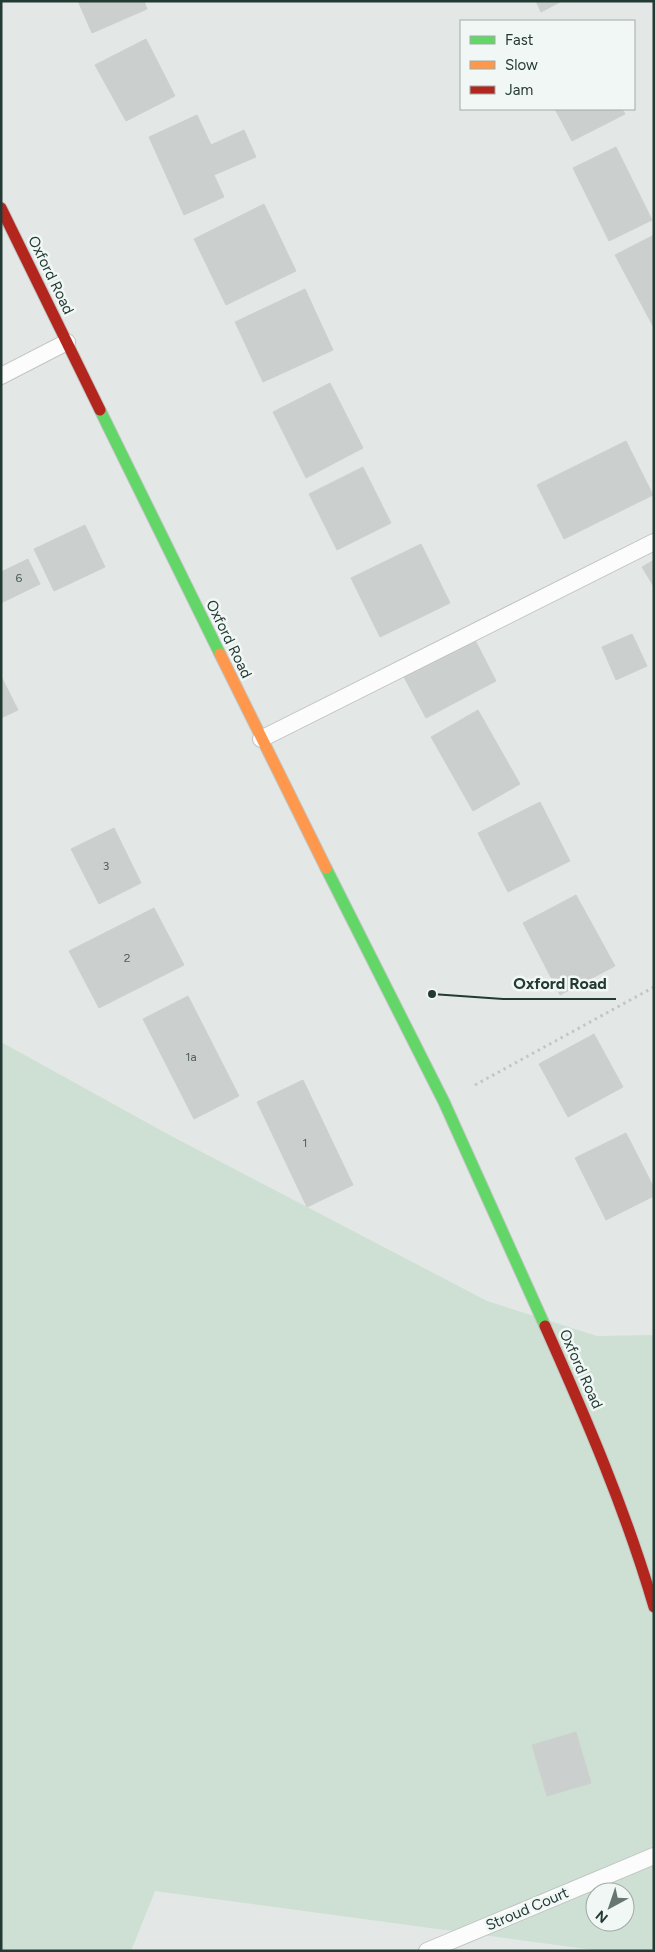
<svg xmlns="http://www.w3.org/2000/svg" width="655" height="1952" font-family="Figtree,sans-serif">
<rect width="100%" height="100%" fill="#e3e8e6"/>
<!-- green -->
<path fill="#cde0d3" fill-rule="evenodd" d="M1,1042L173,1137L487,1301L597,1336L654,1335V1951H601L155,1891L131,1951H1ZM595,1892H625V1922H595Z"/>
<!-- building -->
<g fill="#cbcfcd" stroke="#ccd1cf">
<polygon points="78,1 144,1 147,9 92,33"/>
<polygon points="536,1 562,1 541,12"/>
<polygon points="146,39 175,96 126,121 95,65"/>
<polygon points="555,109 622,109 625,114 572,141"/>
<polygon points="197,115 211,145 244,130 256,157 214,175 224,197 184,215 149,137"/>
<polygon points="616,147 652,220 609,241 573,168"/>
<polygon points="264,204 296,271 226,305 194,239"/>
<polygon points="654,235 654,325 653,326 615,255"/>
<polygon points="305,289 333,350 263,382 235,322"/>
<polygon points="330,383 363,448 306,478 273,412"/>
<polygon points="626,441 653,495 564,539 537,485"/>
<polygon points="363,467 391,523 337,550 309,494"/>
<polygon points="85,525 105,567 54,591 34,549"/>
<polygon points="421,544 450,603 380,637 351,578"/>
<polygon points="28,559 40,584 1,603 1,572"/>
<polygon points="654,560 654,587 642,567"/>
<polygon points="632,634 647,666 616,680 602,647"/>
<polygon points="475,640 496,681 426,718 404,677"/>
<polygon points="1,676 18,710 1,718"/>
<polygon points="478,710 520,784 473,811 431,737"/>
<polygon points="540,802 570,861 508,892 478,833"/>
<polygon points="114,828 141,883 99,904 71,849"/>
<polygon points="576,895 615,966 560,995 523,923"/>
<polygon points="154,908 184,965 99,1008 69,951"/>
<polygon points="188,996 239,1096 194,1119 143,1019"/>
<polygon points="594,1034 623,1087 568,1117 539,1064"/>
<polygon points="303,1080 353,1185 307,1207 257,1102"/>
<polygon points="626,1133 654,1188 654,1196 606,1220 575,1158"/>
<polygon points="576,1732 591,1783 547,1796 532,1745"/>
</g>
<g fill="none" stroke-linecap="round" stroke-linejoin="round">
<!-- lane casing -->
<g stroke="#c0c5c3" stroke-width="18">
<g id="lane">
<polyline points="1,376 67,342"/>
<polyline points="261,739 654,542"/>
<polyline points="427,1951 654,1856"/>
</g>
</g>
<!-- fast casing -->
<g stroke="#c0c6c3" stroke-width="13">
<g id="fast">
<polyline points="100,410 220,654"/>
<polyline points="326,868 444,1102 545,1326"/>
</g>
</g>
<!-- slow casing -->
<g stroke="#c0c6c3" stroke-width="13">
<polyline id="slow" points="220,654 326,868"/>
</g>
<!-- jam casing -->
<g stroke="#c0c6c3" stroke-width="13">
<g id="jam">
<polyline points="1,208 100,410"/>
<path d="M545,1326C586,1418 626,1511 654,1607"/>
</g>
</g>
<!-- path -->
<polyline stroke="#c0c8c6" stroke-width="3" stroke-dasharray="2.5 4" stroke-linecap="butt" points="475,1085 654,987"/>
<!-- lane -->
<use href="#lane" stroke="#fbfcfb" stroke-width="16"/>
<!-- fast -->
<use href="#fast" stroke="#63d668" stroke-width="11"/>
<!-- slow -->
<use href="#slow" stroke="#ff974d" stroke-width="11"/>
<!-- jam -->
<use href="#jam" stroke="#b3261e" stroke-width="11"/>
</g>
<g text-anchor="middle" stroke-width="5" stroke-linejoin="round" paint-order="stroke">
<!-- number labels -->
<g font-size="12" fill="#4e605b">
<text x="19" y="582">6</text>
<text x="106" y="870">3</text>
<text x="127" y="962">2</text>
<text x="191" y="1061">1a</text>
<text x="305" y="1147">1</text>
</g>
<!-- street labels -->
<g font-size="15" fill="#233a34" stroke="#f1f7f4">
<text transform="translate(51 275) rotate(64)" y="5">Oxford Road</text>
<text transform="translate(229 639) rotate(64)" y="5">Oxford Road</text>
<text transform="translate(581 1369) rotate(66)" y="5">Oxford Road</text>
<text transform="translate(527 1909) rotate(-23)" y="5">Stroud Court</text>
</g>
</g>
<!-- callouts -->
<path fill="none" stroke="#233a34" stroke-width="2" d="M432 994L503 999H616"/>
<circle fill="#233a34" stroke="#f1f7f4" stroke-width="2" cx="432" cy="994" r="5"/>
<g font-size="16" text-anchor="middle" font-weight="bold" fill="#233a34" stroke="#f1f7f4" stroke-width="5" stroke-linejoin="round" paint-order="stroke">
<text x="560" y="989">Oxford Road</text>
</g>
<!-- border -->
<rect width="655" height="1952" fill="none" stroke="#233a34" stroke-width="5"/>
<!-- legend -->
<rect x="460" y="20" width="175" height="90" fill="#f1f7f4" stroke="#9faba7"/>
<rect x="470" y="36" width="25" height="8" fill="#63d668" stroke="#9faba7"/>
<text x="505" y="45" font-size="15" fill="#233a34">Fast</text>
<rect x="470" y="61" width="25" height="8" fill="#ff974d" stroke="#9faba7"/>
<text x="505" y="70" font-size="15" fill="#233a34">Slow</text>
<rect x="470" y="86" width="25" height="8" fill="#b3261e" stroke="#9faba7"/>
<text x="505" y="95" font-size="15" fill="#233a34">Jam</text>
<!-- north arrow -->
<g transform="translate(610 1907) rotate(220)"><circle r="24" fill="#f1f7f4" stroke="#9faba7"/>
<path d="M0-4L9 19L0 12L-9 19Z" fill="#667772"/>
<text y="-8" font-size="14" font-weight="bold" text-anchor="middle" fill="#233a34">N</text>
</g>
</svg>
